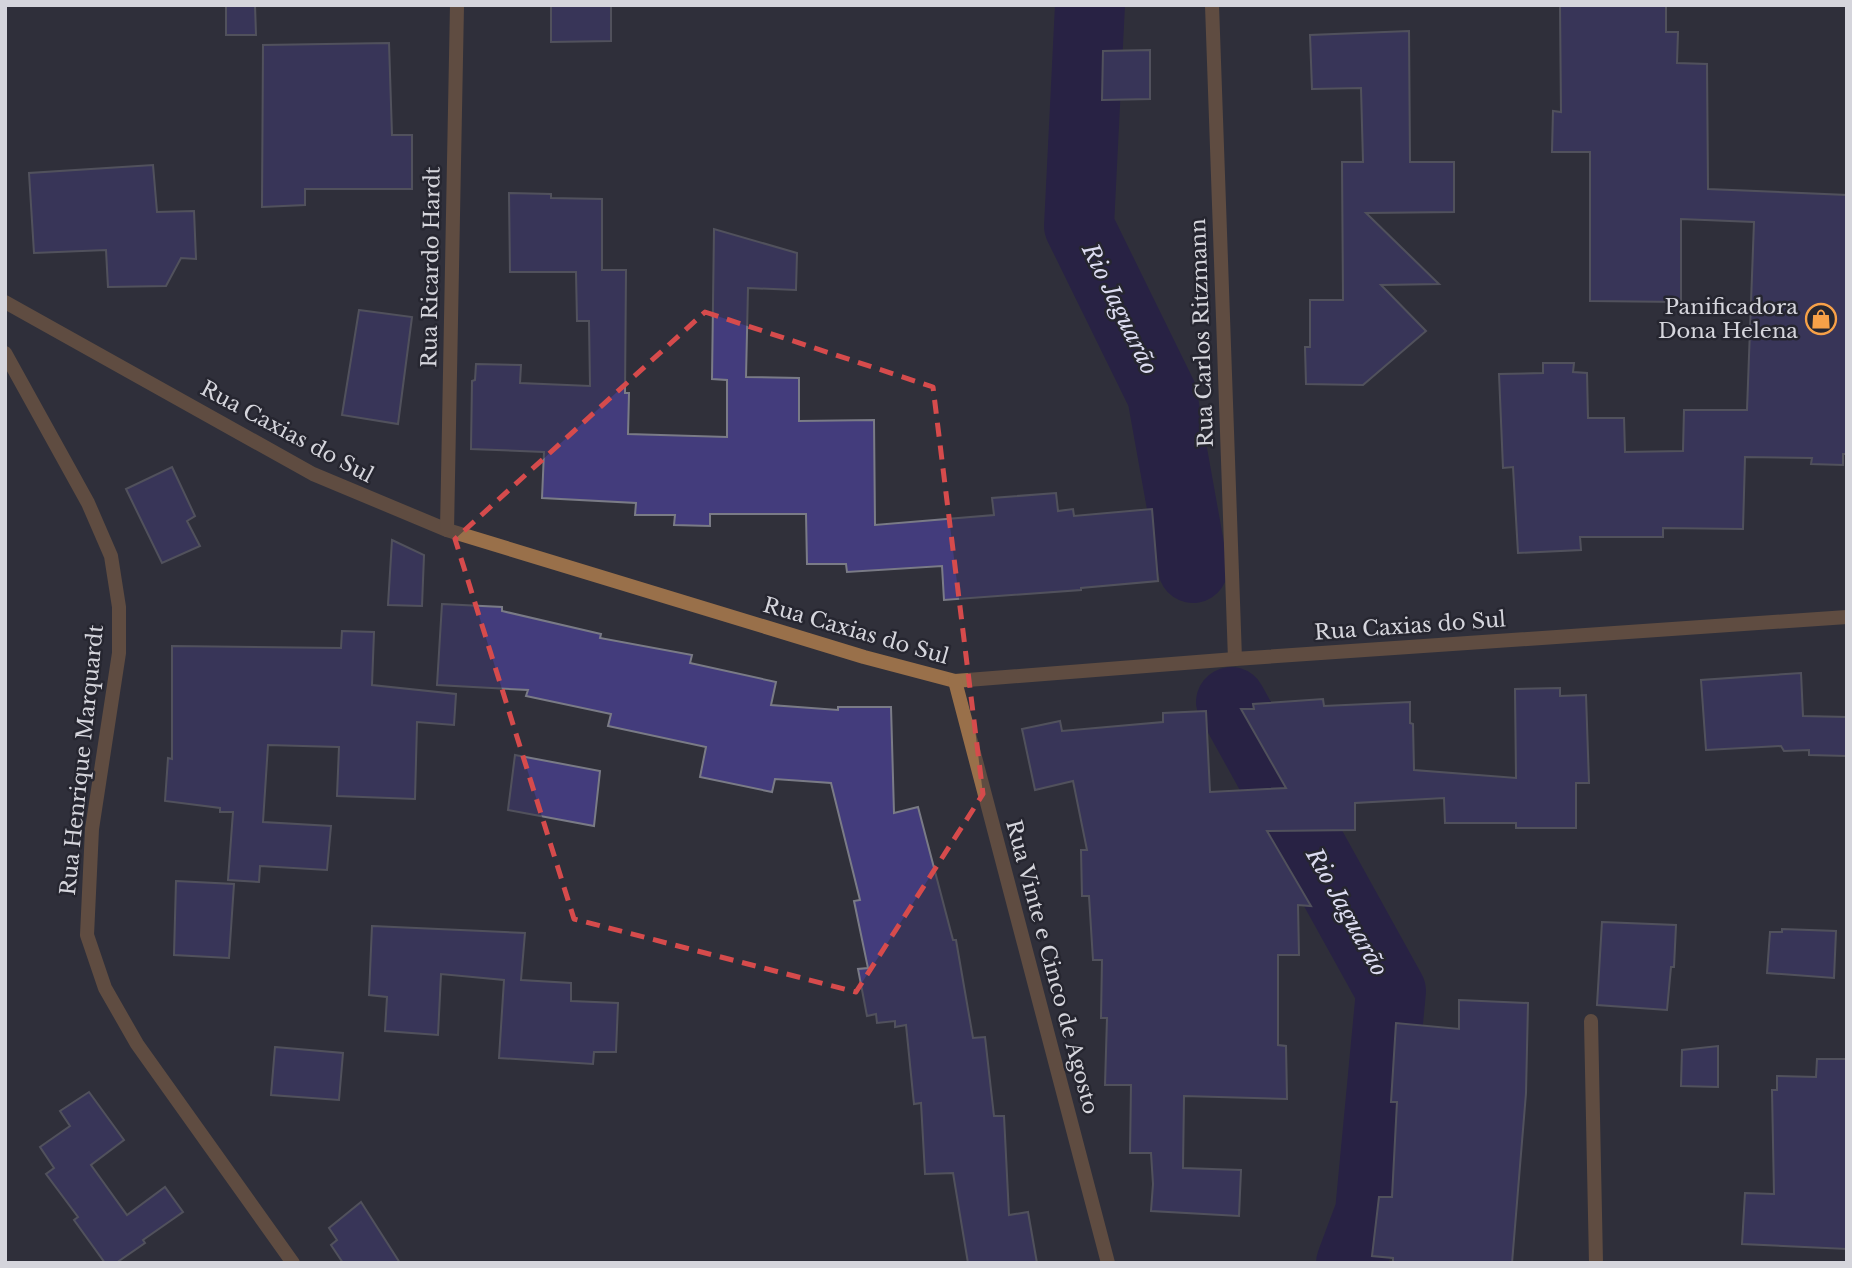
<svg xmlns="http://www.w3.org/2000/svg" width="1852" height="1268" font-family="'Libre Baskerville',serif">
<rect width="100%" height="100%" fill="#30303a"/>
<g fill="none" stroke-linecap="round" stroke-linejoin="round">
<!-- river -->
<g stroke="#201350" stroke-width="70">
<polyline points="1090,5 1079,226 1162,395 1193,568"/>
<polyline points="1231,702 1391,991 1370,1212 1351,1263"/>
</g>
</g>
<!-- building -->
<g fill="#433c7c" stroke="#7a7b86" stroke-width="2">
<polygon points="226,5 255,5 256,35 226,35"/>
<polygon points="551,5 611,5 611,41 551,42"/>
<polygon points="1560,5 1666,5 1666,32 1678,32 1677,63 1707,64 1708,189 1847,195 1847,454 1843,454 1843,465 1811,464 1812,458 1745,457 1743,529 1663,528 1663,537 1580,537 1581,550 1518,553 1513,467 1503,468 1499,374 1543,373 1543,363 1574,363 1573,372 1587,373 1588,418 1624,418 1625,452 1683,451 1684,410 1747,410 1754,222 1681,219 1681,302 1590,301 1590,152 1552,152 1553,111 1561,112"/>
<polygon points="1409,31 1410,162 1454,162 1454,212 1366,213 1439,284 1381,285 1426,331 1363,385 1306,384 1305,347 1310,347 1310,300 1343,300 1342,162 1363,162 1361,88 1312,89 1310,35"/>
<polygon points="389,43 392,135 412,135 412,189 305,189 305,205 262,207 263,45"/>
<polygon points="1150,50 1150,99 1102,100 1103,51"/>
<polygon points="153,165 157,212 194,211 196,259 181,258 166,286 108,287 106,250 34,253 29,173"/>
<polygon points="509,193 551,194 551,198 602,199 602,270 626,270 625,393 629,393 628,434 727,437 727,380 712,379 714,229 797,253 796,290 748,288 746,377 799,378 799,421 874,420 875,525 994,515 992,498 1056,493 1058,511 1073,509 1074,516 1152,509 1158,581 1081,588 1081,590 944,600 942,566 847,572 846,564 807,564 806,514 710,514 710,526 674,525 675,515 635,515 636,503 542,498 544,452 471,449 472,381 475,380 476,364 521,365 520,383 590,386 589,321 577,321 576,272 510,272"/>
<polygon points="359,310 412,317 398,424 342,415"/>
<polygon points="172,467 195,516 187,521 200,546 162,563 126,489"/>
<polygon points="392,540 424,555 422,606 388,605"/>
<polygon points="442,604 502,607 502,611 601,634 600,638 692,655 690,663 776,682 771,705 838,710 838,707 891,707 894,813 918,807 953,940 956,940 973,1038 985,1037 994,1116 1004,1116 1009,1215 1028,1212 1037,1263 968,1263 953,1173 925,1174 921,1103 914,1104 906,1025 895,1027 895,1021 877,1023 876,1014 867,1016 858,969 868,968 854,901 860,900 831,783 775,779 772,792 700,777 706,747 608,726 611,714 526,696 528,690 437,685"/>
<polygon points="342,631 374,632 372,685 456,694 454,725 417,722 415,799 337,796 339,747 268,745 263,822 331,826 327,870 260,866 259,882 228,880 233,812 220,812 220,808 165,801 168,758 172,759 172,646 341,648"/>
<polygon points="1801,673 1803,716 1847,717 1847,756 1809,755 1809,750 1784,751 1781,746 1706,750 1701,680"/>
<polygon points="1560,688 1560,696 1586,695 1589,783 1576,783 1576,828 1516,828 1516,823 1445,823 1444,798 1355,803 1355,830 1267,831 1311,906 1298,905 1299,955 1278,955 1278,1045 1286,1046 1287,1099 1184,1096 1183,1168 1241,1170 1239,1216 1151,1211 1153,1184 1151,1153 1130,1153 1131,1085 1105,1085 1107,1018 1101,1018 1102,960 1093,960 1089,896 1082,896 1081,850 1087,850 1073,781 1035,790 1022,729 1060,721 1062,731 1163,722 1163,713 1206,711 1210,792 1286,788 1241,709 1254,709 1253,704 1323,699 1324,706 1410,702 1410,723 1413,724 1414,770 1516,778 1515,689"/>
<polygon points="515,755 600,771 594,826 508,810"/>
<polygon points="176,881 234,884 229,958 174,955"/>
<polygon points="1602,922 1676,925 1674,967 1671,967 1667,1010 1597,1005"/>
<polygon points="372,926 525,933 521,980 571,983 571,1001 618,1003 616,1052 594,1052 593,1064 499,1058 504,980 441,974 438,1035 385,1031 387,997 369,995"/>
<polygon points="1782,929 1836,931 1834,978 1767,973 1770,932 1782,932"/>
<polygon points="1459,1000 1528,1003 1526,1093 1512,1263 1393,1263 1393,1258 1372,1256 1379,1197 1392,1197 1397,1102 1391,1102 1396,1023 1459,1029"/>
<polygon points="1718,1046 1718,1087 1681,1086 1682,1050"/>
<polygon points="275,1047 343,1053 339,1100 271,1095"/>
<polygon points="1817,1059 1847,1059 1847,1249 1742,1244 1745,1193 1774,1194 1772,1090 1777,1090 1777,1076 1816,1077"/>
<polygon points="89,1092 124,1140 91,1165 127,1215 165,1187 183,1212 143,1240 145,1243 116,1263 105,1263 74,1220 78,1217 46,1174 54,1168 40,1147 70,1126 60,1111"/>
<polygon points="361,1202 400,1263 343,1263 331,1245 337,1240 329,1228"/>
</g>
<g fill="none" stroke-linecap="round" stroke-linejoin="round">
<!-- minor -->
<g stroke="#99704a" stroke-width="14">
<polyline points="1212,5 1235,659"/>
<polyline points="5,302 313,474 447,530 864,657 955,681 1235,659 1847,617"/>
<polyline points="5,353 88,503 111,556 119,607 119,653 92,829 87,935 105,988 137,1044 293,1263"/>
<polyline points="447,530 457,5"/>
<polyline points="955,681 1108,1263"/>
<polyline points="1591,1021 1596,1263"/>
</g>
</g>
<!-- marked area -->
<path d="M0 0H1852V1268H0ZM705,312L933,387L983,794L856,992L574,919L455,539Z" fill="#30303a" fill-opacity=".55" fill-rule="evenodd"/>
<path fill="none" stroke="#d64b4c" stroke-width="5" stroke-dasharray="14 9" stroke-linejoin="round" d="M705,312L933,387L983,794L856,992L574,919L455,539Z"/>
<!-- icons -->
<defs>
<g id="shop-ring" transform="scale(1.575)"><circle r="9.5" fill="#262630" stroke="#f7a148" stroke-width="1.5"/><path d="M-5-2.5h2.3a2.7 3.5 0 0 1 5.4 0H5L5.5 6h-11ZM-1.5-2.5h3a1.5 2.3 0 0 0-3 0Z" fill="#f7a148"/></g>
</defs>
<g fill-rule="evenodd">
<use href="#shop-ring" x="1821" y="319"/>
</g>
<g text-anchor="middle" stroke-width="5" stroke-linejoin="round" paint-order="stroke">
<!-- street labels -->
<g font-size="21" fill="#d5d5dc" stroke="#262630">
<text transform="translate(431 267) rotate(-89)" y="7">Rua Ricardo Hardt</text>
<text transform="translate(1202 333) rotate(-92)" y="7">Rua Carlos Ritzmann</text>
<text transform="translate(287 432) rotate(28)" y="7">Rua Caxias do Sul</text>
<text transform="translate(1410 626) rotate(-4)" y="7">Rua Caxias do Sul</text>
<text transform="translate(856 631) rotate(16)" y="7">Rua Caxias do Sul</text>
<text transform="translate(82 760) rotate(-84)" y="7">Rua Henrique Marquardt</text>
<text transform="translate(1052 967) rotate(75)" y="7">Rua Vinte e Cinco de Agosto</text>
</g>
<!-- poi labels -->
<g font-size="21" fill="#d5d5dc" stroke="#262630" text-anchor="end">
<text x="1798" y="314">Panificadora<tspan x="1798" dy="24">Dona Helena</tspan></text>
</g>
<!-- water labels -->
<g font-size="23" font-style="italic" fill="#dcdcf0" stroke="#262630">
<text transform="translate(1120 309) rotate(64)" y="8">Rio Jaguarão</text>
<text transform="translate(1347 912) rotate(61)" y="8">Rio Jaguarão</text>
</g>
</g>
<!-- border -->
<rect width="1852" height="1268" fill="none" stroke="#d5d5dc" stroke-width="14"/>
</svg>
